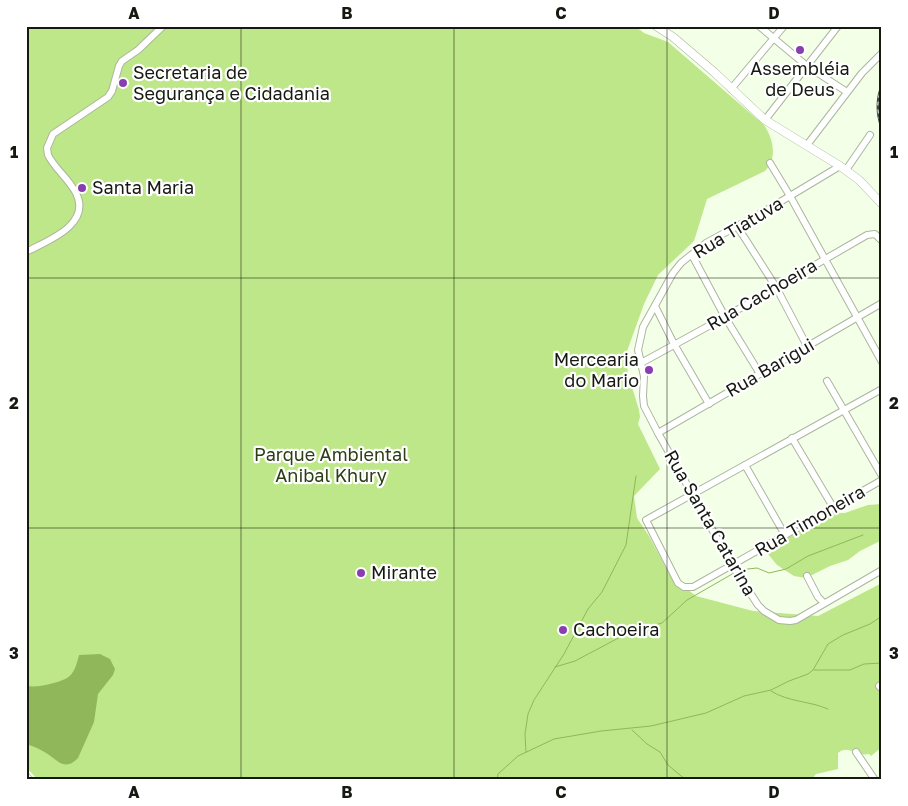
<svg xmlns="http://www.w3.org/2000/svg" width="908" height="806" font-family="'Golos Text',sans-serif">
<rect width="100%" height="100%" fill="#f3ffe6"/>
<!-- green -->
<g fill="#bde788">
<path d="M26,26H635L644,33L668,42L764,125C773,138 778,158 765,171L707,199L694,241L658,275L644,304L626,354L628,374L639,410L640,417L638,424L660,469L634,496L637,518L649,536L665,566L674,579L696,596L753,611L818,616L882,583V747L871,756L869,754C857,757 848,744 838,753V769L816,774L811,780H38L26,767Z"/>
<polygon points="882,504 882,540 860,551 848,560 830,566 806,578 794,576 777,565 768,554 767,547 823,513 845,513 868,505"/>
</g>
<!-- water -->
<path fill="#90b85a" d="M100,654L110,659L115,669L113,675L98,694L94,722L78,758C64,772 58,760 46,753C40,749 33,746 26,744V686C35,687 42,686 50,684C70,679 74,676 79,655Z"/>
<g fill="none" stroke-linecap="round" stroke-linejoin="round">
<!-- stream -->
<g stroke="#90b85a" stroke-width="1">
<polyline points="739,570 757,568 769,573 786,569 808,556 863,535"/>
<polyline points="555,667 575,661 628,633 662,623 687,600 734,573"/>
<polyline points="814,670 850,670 864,664 882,663"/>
<path d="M771,691C788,702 810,701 828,709"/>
<polyline points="632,730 647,744 660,752 668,765 686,780"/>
<polyline points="526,752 525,734 528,714 534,700 564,654 588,609 602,592 626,545 636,476"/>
<polyline points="497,780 498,774 518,756 554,739 601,731 651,726 706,713 744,696 771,690 789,681 808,674 813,670 828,644 843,635 870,624 882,616"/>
</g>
<!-- minor casing -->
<g stroke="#abb69f" stroke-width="8">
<g id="minor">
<polyline points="759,26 807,66 847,92"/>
<polyline points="731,89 784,26"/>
<polyline points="765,120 838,26"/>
<polyline points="807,145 862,73 882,53"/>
<polyline points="770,163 790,196 882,362"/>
<polyline points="840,166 765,211 706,243 681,263 673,273 643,327 638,350 644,376 643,396 644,406 658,433 732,565 758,605 764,611 779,620 790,621 796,620 882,570"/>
<polyline points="846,170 870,135"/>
<polyline points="737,226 776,287 807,346"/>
<path d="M26,252C47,241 92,225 76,193C69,179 55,169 48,155L47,148L53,134L108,97L112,91L119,66L122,61L138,50L163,26"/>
<polyline points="692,255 725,317 760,374"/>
<polyline points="655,306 674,344 709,404"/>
<polyline points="641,363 725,317 867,235 875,234 882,241"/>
<polyline points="827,381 882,476"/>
<polyline points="882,389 646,520 678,583 684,587 693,587 882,480"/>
<polyline points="658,433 882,303"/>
<polyline points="792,438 833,507"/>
<polyline points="745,465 785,535"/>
<polyline points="807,576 818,597 824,603"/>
<polyline points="882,684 879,686 882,689"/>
<polyline points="856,752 875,780"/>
</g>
</g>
<!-- major casing -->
<g stroke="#abb69f" stroke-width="9">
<g id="major">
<polyline points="656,26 673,37 714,72 765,120 840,166 859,180 882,204"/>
<polyline points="26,777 29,780"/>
</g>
</g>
<!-- minor -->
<use href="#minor" stroke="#fff" stroke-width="6"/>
<!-- major -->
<use href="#major" stroke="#fff" stroke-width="8"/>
<!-- rail casing -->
<g stroke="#3e4439" stroke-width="3">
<path id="rail" d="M882,86C876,101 877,114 882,128"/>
</g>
<!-- rail -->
<use href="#rail" stroke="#fff" stroke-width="1" stroke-dasharray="4" stroke-linecap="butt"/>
</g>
<!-- grid -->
<path fill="none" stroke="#151911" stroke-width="1" stroke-opacity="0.55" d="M241,26V780M454,26V780M667,26V780M26,278H882M26,528H882"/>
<!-- markers -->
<g fill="#883eb0" stroke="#fff" stroke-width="2">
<circle cx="800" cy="50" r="5"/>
<circle cx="123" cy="83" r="5"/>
<circle cx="82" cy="188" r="5"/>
<circle cx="649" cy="370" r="5"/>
<circle cx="361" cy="573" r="5"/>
<circle cx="563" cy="630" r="5"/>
</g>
<g text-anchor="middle" stroke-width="4.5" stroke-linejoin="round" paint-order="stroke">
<!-- poi labels -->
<g font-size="18" fill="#151911" stroke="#fff" text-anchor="start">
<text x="800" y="75" text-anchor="middle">Assembléia<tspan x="800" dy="21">de Deus</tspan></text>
<text x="133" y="79">Secretaria de<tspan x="133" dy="21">Segurança e Cidadania</tspan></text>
<text x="92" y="194">Santa Maria</text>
<text x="639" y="366" text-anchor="end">Mercearia<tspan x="639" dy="21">do Mario</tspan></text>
<text x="371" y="579">Mirante</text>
<text x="573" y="636">Cachoeira</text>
</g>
<!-- street labels -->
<g font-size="18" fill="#151911" stroke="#fff">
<text transform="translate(738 228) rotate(-31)" y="6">Rua Tiatuva</text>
<text transform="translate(762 295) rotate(-30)" y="6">Rua Cachoeira</text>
<text transform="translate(770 368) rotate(-30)" y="6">Rua Barigui</text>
<text transform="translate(810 521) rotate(-30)" y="6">Rua Timoneira</text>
<text transform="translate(710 523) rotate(60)" y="6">Rua Santa Catarina</text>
</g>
<!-- park labels -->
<g font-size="18" fill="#2d3d16" stroke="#fff">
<text x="331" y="461">Parque Ambiental<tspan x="331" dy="21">Anibal Khury</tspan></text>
</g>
</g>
<!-- border -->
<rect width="908" height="806" fill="none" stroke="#ffffff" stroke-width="55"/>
<rect x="28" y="28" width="852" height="750" fill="none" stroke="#151911" stroke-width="2"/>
<g font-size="16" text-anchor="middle" font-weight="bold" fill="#151911">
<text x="134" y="19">A</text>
<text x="347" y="19">B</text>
<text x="561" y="19">C</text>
<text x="774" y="19">D</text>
<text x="14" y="158">1</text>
<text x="894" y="158">1</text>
<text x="14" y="409">2</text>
<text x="894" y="409">2</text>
<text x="14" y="659">3</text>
<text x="894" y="659">3</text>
<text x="134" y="798">A</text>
<text x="347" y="798">B</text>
<text x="561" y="798">C</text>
<text x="774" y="798">D</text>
</g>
</svg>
